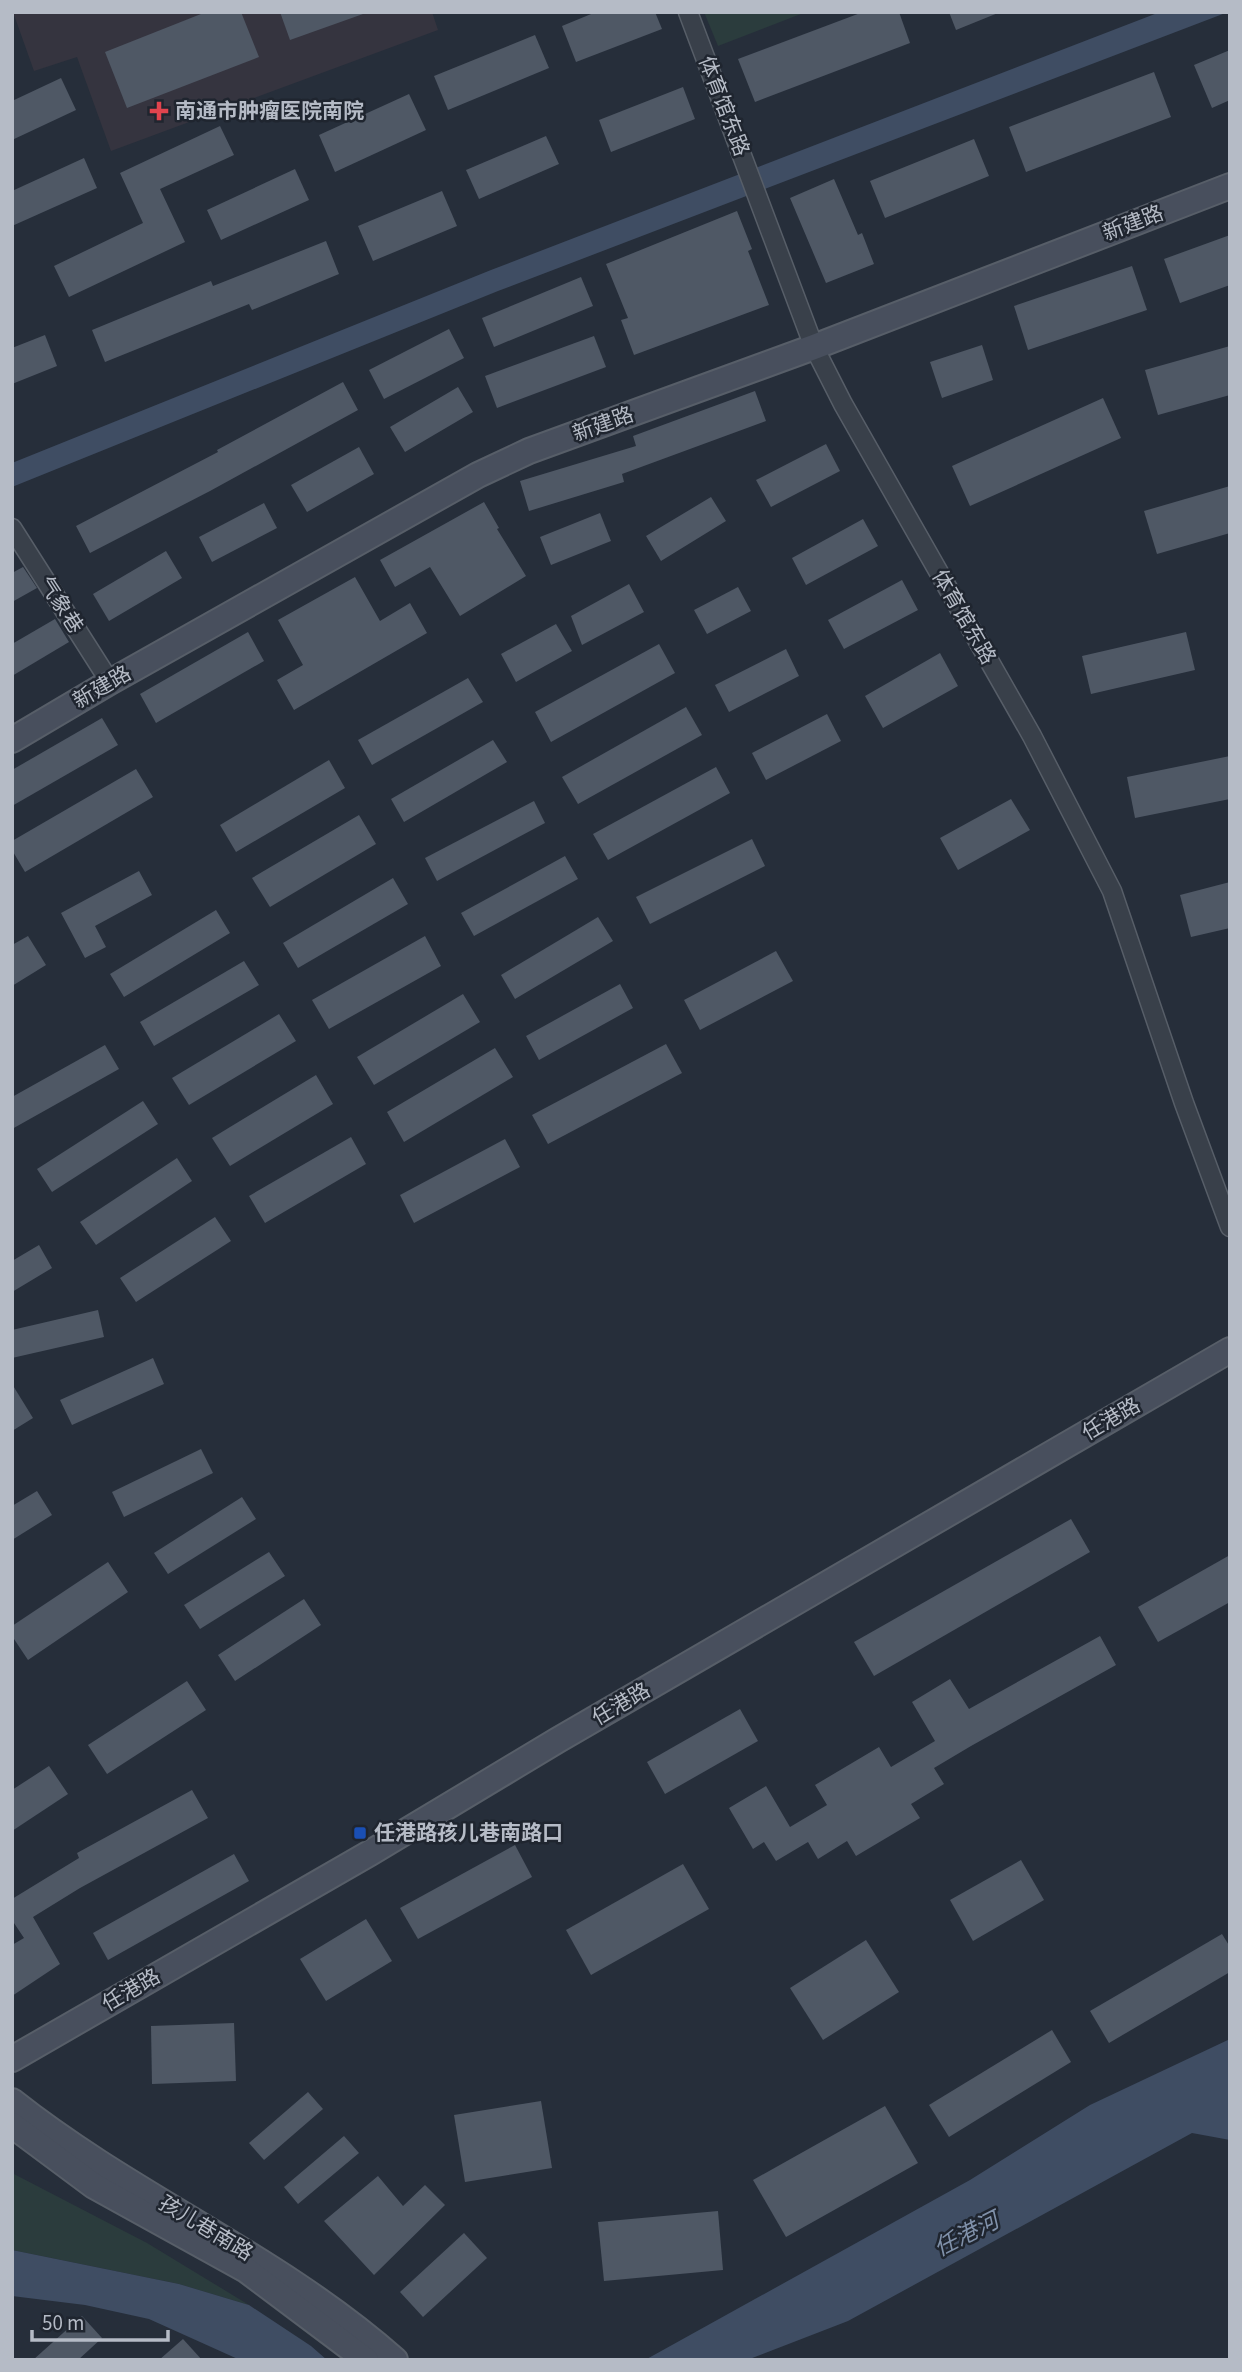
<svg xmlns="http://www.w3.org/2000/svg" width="1242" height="2372" font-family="'Source Sans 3','Noto Sans SC',sans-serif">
<rect width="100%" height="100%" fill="#262e3a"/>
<!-- medical -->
<polygon fill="#35343f" points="13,12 432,12 438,30 111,151 77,57 34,71"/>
<!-- green -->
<g fill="#2b3c3d">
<polygon points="704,12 806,12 718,46"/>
<polygon points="12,2173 147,2243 249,2305 179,2284 12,2250"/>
</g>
<!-- water -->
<g fill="#3f4d63">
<polygon points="1160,12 1228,12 498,291 12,487 12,463 491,270"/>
<polygon points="1230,2039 1230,2140 1192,2133 848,2321 747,2360 645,2360 970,2180 1090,2105"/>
<polygon points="12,2250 179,2284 249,2305 311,2346 327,2360 240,2360 149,2319 85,2305 12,2296"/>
</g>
<!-- building -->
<g fill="#4f5865">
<polygon points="206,12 241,12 259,57 127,108 105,52"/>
<polygon points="280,12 363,12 363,14 290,40"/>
<polygon points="596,12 655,12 662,29 576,62 562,26"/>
<polygon points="863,12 899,12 910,43 755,102 738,59"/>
<polygon points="949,12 998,12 998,13 956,30"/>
<polygon points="535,35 549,68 448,110 434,76"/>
<polygon points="1230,50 1230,100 1212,108 1194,65"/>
<polygon points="1154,72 1171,117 1026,172 1009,127"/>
<polygon points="61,78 76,110 12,140 12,101"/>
<polygon points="683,87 695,119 611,152 599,120"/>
<polygon points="409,94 426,130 335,172 319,135"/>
<polygon points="220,126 234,155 160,189 185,242 69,297 54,266 143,223 120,173"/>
<polygon points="546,136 559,164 479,199 466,170"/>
<polygon points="974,139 989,176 885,218 870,181"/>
<polygon points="84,158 97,188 12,226 12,191"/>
<polygon points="295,169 309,200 221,240 207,210"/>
<polygon points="834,179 858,235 862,233 874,264 826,283 790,198"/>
<polygon points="442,191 457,226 373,261 358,226"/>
<polygon points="737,211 752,249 748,251 769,305 634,355 621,320 628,318 606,264"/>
<polygon points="1230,235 1230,285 1180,303 1164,259"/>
<polygon points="326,241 339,274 252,310 249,304 105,362 92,330 211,281 213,286"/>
<polygon points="1132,266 1147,310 1028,350 1014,306"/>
<polygon points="581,277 593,306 494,347 482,318"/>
<polygon points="449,329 464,358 384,399 369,370"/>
<polygon points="45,335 57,366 12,384 12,348"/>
<polygon points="594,336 606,367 497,408 485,376"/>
<polygon points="982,345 993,380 942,398 930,362"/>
<polygon points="1230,346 1230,395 1158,415 1145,370"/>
<polygon points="343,382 358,410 210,491 90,553 76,526 218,452 217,450"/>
<polygon points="458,387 473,412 405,452 390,427"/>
<polygon points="755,391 766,421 622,474 624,482 529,511 520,481 636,446 633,436"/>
<polygon points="1103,398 1121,438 970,506 952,466"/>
<polygon points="826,444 840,471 771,507 756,480"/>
<polygon points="359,447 374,474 307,512 291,485"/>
<polygon points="1230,486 1230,533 1157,554 1144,511"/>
<polygon points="711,497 726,521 661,561 646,536"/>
<polygon points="484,502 499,528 497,529 526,576 460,616 430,567 395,587 380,560"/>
<polygon points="264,503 277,528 212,562 199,537"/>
<polygon points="600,513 611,541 551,565 540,537"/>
<polygon points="863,519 878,546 806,585 792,558"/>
<polygon points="166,551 182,578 109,621 93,594"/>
<polygon points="23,567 37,588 12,602 12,573"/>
<polygon points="355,577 380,621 410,603 427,633 294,710 277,680 303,665 278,620"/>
<polygon points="902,580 918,610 844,649 828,620"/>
<polygon points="629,584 644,612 582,645 571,616"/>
<polygon points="738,587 751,611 707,634 694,610"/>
<polygon points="55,619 69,642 12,676 12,644"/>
<polygon points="556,624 572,651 516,682 501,654"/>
<polygon points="248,632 264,661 156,723 140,694"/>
<polygon points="1186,632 1195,670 1091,694 1082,656"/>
<polygon points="659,644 675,673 551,742 535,712"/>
<polygon points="786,649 799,676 729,712 715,685"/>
<polygon points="940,653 958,686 883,728 865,696"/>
<polygon points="468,678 483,702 372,765 358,740"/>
<polygon points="686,707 702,735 578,804 562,777"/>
<polygon points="827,714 841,741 766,780 752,753"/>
<polygon points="102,718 118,745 12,806 12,770"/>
<polygon points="493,740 507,762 404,822 391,799"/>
<polygon points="1230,756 1230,799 1135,818 1127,777"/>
<polygon points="329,760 345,788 236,852 220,825"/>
<polygon points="716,767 730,793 608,860 593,834"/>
<polygon points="136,769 153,797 25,872 12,850 12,841"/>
<polygon points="1011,799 1030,830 958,870 940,838"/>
<polygon points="534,801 545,823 437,881 425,858"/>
<polygon points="359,815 376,844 270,907 252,878"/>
<polygon points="752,839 765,866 650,924 636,897"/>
<polygon points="565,856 578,879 474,936 461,913"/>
<polygon points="139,871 152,895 95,926 106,947 85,958 61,913"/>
<polygon points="393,878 408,904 298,968 283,943"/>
<polygon points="1230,882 1230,928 1191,937 1180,895"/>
<polygon points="216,910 230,933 124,997 110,974"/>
<polygon points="598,917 613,941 515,999 501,975"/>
<polygon points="28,936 46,965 12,986 12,945"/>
<polygon points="425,936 441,966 329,1029 312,1000"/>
<polygon points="776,951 793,981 700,1030 684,1000"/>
<polygon points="244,961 259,985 154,1046 140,1022"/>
<polygon points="620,984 633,1008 539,1060 526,1036"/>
<polygon points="463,994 480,1022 374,1085 357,1057"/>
<polygon points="279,1014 296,1041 189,1105 172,1078"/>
<polygon points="666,1044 682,1073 548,1144 532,1115"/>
<polygon points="105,1045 119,1069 12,1129 12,1097"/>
<polygon points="495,1048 513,1077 404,1142 387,1112"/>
<polygon points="316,1075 333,1104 230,1166 212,1138"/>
<polygon points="143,1101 158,1124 52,1192 37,1169"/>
<polygon points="351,1137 366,1164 265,1223 249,1196"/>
<polygon points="505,1139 520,1167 414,1223 400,1195"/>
<polygon points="177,1158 192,1181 96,1245 80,1222"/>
<polygon points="215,1217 231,1241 136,1302 120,1278"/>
<polygon points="39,1245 52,1268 12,1292 12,1261"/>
<polygon points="98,1310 104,1337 12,1358 12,1330"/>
<polygon points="153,1358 164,1384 72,1425 60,1400"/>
<polygon points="12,1384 33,1418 12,1431"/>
<polygon points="201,1449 213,1473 124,1517 112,1492"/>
<polygon points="37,1491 52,1515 12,1540 12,1506"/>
<polygon points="242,1497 256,1519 168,1574 154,1553"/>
<polygon points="1071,1519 1090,1552 874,1676 854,1642"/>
<polygon points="269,1552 285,1576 200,1629 184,1605"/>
<polygon points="1230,1555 1230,1602 1158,1642 1138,1607"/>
<polygon points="108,1562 128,1592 28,1660 12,1636 12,1626"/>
<polygon points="304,1599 321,1625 235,1681 218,1655"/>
<polygon points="1100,1636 1116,1665 971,1746 934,1768 944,1784 911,1804 920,1818 856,1856 847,1841 818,1859 808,1842 776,1861 764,1842 753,1849 729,1808 766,1786 790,1827 827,1805 815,1785 879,1747 891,1767 935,1741 912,1702 950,1679 969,1709"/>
<polygon points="187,1681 206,1710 107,1774 88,1745"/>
<polygon points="740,1709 758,1741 665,1794 647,1762"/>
<polygon points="49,1766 68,1794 12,1831 12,1790"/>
<polygon points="192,1790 208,1818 80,1888 33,1917 60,1964 12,1996 12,1945 24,1938 12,1920 12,1899 79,1858 77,1853"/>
<polygon points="515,1845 532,1877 418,1939 400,1908"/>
<polygon points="234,1854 249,1881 108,1960 93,1933"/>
<polygon points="1021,1860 1044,1900 973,1941 950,1900"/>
<polygon points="683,1864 709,1909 591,1975 566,1930"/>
<polygon points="366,1919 392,1961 326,2001 300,1959"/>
<polygon points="1222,1934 1230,1947 1230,1972 1109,2043 1090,2011"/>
<polygon points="866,1940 899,1992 823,2040 790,1988"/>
<polygon points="234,2023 236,2081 152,2084 151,2026"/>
<polygon points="1052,2030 1071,2062 949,2137 929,2105"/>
<polygon points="308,2092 323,2109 264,2160 249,2143"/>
<polygon points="541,2101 552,2168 465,2182 454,2115"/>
<polygon points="885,2106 918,2163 786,2237 753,2180"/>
<polygon points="344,2136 359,2153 298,2204 284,2187"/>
<polygon points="378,2176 403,2206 425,2185 445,2205 374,2275 324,2221"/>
<polygon points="718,2211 723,2270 604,2281 598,2222"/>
<polygon points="464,2233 487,2258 423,2317 400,2292"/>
<polygon points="82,2316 102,2338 78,2360 33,2360"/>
<polygon points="183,2339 202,2360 159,2360"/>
</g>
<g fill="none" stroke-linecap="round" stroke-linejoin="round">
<!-- street casing -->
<g stroke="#575e68" stroke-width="21">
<g id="street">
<polyline points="688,12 814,347 843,404 1032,736 1112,891 1184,1103 1230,1227"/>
<polyline points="12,528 110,682"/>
</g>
</g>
<!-- secondary casing -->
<g stroke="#575e68" stroke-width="28">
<g id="secondary">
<polyline points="12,740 110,682 478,475 529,451 814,347 1230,186"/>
<polyline points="12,2059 370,1853 558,1740 1230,1350"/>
<path d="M12,2101C133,2197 279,2257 395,2360"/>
<polyline points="12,2125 94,2186 246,2270 366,2360"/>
</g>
</g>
<!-- street -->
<use href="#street" stroke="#39404a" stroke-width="18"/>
<!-- secondary -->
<use href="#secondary" stroke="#484f5d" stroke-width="24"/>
</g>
<!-- markers -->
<path fill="#e0444e" stroke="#1f252f" stroke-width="2.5" d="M155.5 100.5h7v7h7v7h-7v7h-7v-7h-7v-7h7z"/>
<rect fill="#1a4fb4" stroke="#1f252f" stroke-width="2.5" x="353" y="1826" width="14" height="14" rx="3.5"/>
<g text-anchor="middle" stroke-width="5" stroke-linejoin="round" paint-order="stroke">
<!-- street labels -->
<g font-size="21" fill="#b5bbc6" stroke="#1f252f">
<text transform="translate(724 106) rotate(69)" y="7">体育馆东路</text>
<text transform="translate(1133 223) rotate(-21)" y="7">新建路</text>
<text transform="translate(603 424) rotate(-20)" y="7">新建路</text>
<text transform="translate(61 605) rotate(57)" y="7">气象巷</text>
<text transform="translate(964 617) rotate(60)" y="7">体育馆东路</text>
<text transform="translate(102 687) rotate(-30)" y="7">新建路</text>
<text transform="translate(1111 1419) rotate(-30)" y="7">任港路</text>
<text transform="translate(621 1704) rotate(-30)" y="7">任港路</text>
<text transform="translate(131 1990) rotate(-30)" y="7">任港路</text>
<text transform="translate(206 2228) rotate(31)" y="7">孩儿巷南路</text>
</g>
<!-- poi labels -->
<g font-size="21" font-weight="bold" fill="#b5bbc6" stroke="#1f252f" text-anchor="start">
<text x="175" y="118">南通市肿瘤医院南院</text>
<text x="374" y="1840">任港路孩儿巷南路口</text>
</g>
<!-- water labels -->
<g font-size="23" font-style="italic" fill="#8091aa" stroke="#1f252f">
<text transform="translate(966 2234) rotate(-27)" y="8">任港河</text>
</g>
</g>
<!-- border -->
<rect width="1242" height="2372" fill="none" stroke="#b5bbc6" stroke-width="28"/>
<!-- scale -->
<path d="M32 2330v10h136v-10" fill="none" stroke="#b5bbc6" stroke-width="3.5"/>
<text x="42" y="2330" font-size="21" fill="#b5bbc6" stroke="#1f252f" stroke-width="5" paint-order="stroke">50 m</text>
</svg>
